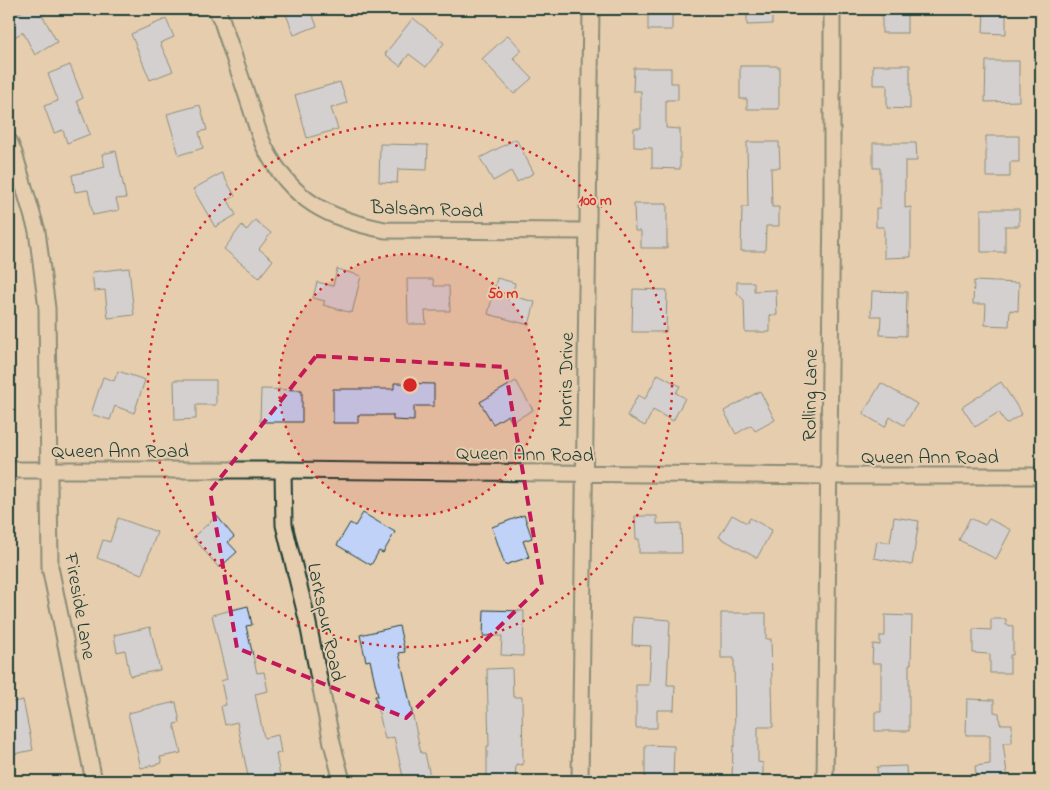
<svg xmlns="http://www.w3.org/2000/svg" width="1050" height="790" font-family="'Indie Flower',sans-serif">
<rect width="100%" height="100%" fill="#e5cdae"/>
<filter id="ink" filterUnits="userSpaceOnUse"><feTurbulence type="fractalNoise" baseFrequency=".02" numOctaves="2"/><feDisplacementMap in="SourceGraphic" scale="10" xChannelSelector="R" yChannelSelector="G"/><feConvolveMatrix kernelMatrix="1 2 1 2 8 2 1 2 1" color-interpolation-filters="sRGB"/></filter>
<g filter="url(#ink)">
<!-- building -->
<g fill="#c1d2f8" stroke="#1f3d34">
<polygon points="27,9 39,9 57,42 35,55 23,32 9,40 9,18"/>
<polygon points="284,9 310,9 317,26 294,35"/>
<rect x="648" y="9" width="24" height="21"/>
<polygon points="747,9 772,9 772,24 747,25"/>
<rect x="882" y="9" width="25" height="24"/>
<polygon points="984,9 1006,9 1006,34 983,33"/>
<polygon points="413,18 444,43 426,67 409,54 400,66 385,54"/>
<polygon points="166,19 174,37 160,43 173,71 150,80 131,34"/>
<polygon points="508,35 522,50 513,58 532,78 514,94 482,59"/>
<polygon points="986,61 1019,61 1019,101 985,102"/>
<polygon points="70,65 83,98 77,101 90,134 67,143 63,130 54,133 44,106 58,101 48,74"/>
<polygon points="873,65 910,65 910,109 887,108 887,85 873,85"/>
<polygon points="740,66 779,66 779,109 747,109 747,99 740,99"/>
<polygon points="634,68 671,68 671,83 678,83 678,100 666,100 666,128 680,129 680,169 652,168 652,148 634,147 634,128 641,128 641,91 633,91"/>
<polygon points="340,82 347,103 331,108 338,129 307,138 295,95"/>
<polygon points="200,105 207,130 199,132 203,148 179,155 167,114"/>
<polygon points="986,136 1019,136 1019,162 1010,162 1010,177 986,177"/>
<polygon points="516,139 534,173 517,182 511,171 493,181 480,158"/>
<polygon points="747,142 779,142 780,168 771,168 772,207 779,207 779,226 766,226 765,251 741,251 742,207 748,207"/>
<polygon points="873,143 916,143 917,161 905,161 905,208 911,207 911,257 884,258 884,227 876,227 876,208 880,208 880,168 873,168"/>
<polygon points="380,144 428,145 427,170 398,169 397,183 379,182"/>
<polygon points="116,151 126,198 116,199 119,210 93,215 88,190 75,192 72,175 105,167 102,154"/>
<polygon points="222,173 235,196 228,200 236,215 215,227 193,189"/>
<polygon points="634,204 667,204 667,248 641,248 641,231 635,231"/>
<polygon points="981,209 1019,209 1019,226 1005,226 1005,252 981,252"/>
<polygon points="255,220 271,233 259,249 273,260 259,278 224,249 242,225 246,231"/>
<polygon points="129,268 134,315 108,318 105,290 94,291 92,272"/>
<polygon points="337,269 361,276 352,313 323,305 325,301 313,298 317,282 333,286"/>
<polygon points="497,278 515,283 512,296 535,302 529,325 488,314"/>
<polygon points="407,279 433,279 434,286 449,286 450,311 425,311 426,324 408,324"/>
<polygon points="974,281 1019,283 1018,311 1010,310 1009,326 985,325 986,304 973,304"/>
<polygon points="737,282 754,282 754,291 776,290 777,315 770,315 770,332 745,332 744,300 737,293"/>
<polygon points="633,289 667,290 666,332 632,332"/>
<polygon points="872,291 907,292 906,336 880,335 881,316 871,316"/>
<polygon points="118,371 145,380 134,413 115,406 110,420 91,414 103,377 114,381"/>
<polygon points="658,374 680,386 676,393 685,398 673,421 653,410 645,426 627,416 638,395 645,399"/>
<polygon points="174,380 216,380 216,405 196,405 196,419 175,420"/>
<polygon points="516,381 533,410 512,422 508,415 493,424 480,402"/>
<polygon points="1001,382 1022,414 1006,424 999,412 975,427 962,407"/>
<polygon points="394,383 434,384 434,406 414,406 414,421 393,420 393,415 358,415 358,423 333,423 333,389 394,389"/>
<polygon points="881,383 917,404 904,425 890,417 885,427 863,414"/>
<polygon points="261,389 302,390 302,422 260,422"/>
<polygon points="760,391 775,420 755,431 751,425 736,434 724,411"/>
<polygon points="363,513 395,532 383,553 379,551 371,565 337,545 350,523 355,526"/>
<polygon points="524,515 532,538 523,541 529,557 505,565 492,527"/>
<polygon points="732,515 747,523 750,518 772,530 757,558 719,537"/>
<polygon points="217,516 234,537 228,542 237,552 219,568 193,537"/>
<polygon points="635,516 657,516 657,524 681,523 682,553 639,553 639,539 636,539"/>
<polygon points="894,517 919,521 912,565 874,558 877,541 890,543"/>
<polygon points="118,518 157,532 142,574 97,558 103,540 110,542"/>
<polygon points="970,518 985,525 989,519 1011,530 996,559 959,540"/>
<polygon points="248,606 252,625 246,626 257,673 264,672 268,691 255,694 264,738 278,735 281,753 276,754 280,776 253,781 249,781 237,722 225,725 221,706 226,705 221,681 227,679 212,615"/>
<polygon points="484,610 524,611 523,656 501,655 502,636 483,636"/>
<polygon points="721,613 766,613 766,639 771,639 773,727 758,727 758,762 763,763 763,781 732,781 733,746 735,746 734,658 721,658"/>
<polygon points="885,615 912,616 911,664 909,664 909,731 875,731 875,712 881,712 881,663 872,663 873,644 880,645 880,636 885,636"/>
<polygon points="633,617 670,620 667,685 675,685 674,710 657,710 657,728 636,728 636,685 649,685 651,646 632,645"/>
<polygon points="991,619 1006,619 1006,625 1013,626 1013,655 1010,655 1010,673 990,673 990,654 973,653 973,629 991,630"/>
<polygon points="399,626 405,652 399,653 421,753 425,753 431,781 404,781 394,737 385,739 375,696 378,696 370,660 366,661 360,635"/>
<polygon points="150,627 160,670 130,676 125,650 117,652 114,635"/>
<polygon points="512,668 513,697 522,697 523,765 516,764 515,781 487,781 487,746 489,746 487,669"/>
<polygon points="967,699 994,700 994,712 999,713 1000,724 1012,724 1012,743 1003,743 1008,781 977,781 975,766 990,764 990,735 966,735"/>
<polygon points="23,700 33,750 9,755 9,703"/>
<polygon points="176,702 180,723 174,724 181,753 160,757 162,763 141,768 128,713"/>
<polygon points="645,745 674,746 673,781 645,781"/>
<polygon points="906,766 907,781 878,781 877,767"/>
</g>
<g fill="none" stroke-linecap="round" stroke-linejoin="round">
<!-- street casing -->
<g stroke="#1f3d34" stroke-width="19">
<g id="street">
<path d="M216,9L222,21C231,49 241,77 250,105C255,119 258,134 265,148C292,201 329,219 385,230L587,231"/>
<polyline points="9,141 14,153 37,231 47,308 50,567 94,781"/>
<polyline points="9,470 283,470 828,476 1041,476"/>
<polyline points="283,470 284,525 307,619 332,743 342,781"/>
<polyline points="580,781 591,9"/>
<polyline points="825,781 832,201 832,9"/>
</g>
</g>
<!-- street -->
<use href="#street" stroke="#e5cdae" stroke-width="15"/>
</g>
</g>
<!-- marked area -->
<path d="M0 0H1050V790H0ZM316,356L505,367L542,585L406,718L237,648L210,491Z" fill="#e5cdae" fill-opacity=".55" fill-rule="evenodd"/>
<path fill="none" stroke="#c2185b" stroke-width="4" stroke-dasharray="10 6" stroke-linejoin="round" d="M316,356L505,367L542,585L406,718L237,648L210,491Z"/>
<!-- distance rings -->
<circle cx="410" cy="385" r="131" fill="#d62828" fill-opacity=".12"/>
<g fill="none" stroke="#d62828" stroke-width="2.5" stroke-dasharray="2.5 5">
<circle cx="410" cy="385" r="131"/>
<circle cx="410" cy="385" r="262"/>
</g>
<g text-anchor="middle" stroke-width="4" stroke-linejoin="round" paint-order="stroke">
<!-- street labels -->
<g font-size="20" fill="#1f3d34" stroke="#e5cdae">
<text transform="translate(427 208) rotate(2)" y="7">Balsam Road</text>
<text transform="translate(565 380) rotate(-89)" y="7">Morris Drive</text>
<text transform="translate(809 395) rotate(-89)" y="7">Rolling Lane</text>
<text x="120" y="457">Queen Ann Road</text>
<text transform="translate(525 453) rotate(1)" y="7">Queen Ann Road</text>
<text x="930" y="463">Queen Ann Road</text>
<text transform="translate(81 606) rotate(80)" y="7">Fireside Lane</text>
<text transform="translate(327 622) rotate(78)" y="7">Larkspur Road</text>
</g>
</g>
<circle cx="410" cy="385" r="8" fill="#d62828" stroke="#e5cdae" stroke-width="2.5"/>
<g font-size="15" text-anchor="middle" font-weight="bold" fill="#d62828" stroke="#e5cdae" stroke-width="4" stroke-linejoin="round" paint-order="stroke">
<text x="595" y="205">100 m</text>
<text x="503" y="298">50 m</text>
</g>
<!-- margin -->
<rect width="1050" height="790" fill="none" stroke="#e5cdae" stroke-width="30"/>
<rect x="15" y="15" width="1020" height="760" fill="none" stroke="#1f3d34" stroke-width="2" filter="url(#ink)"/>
</svg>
